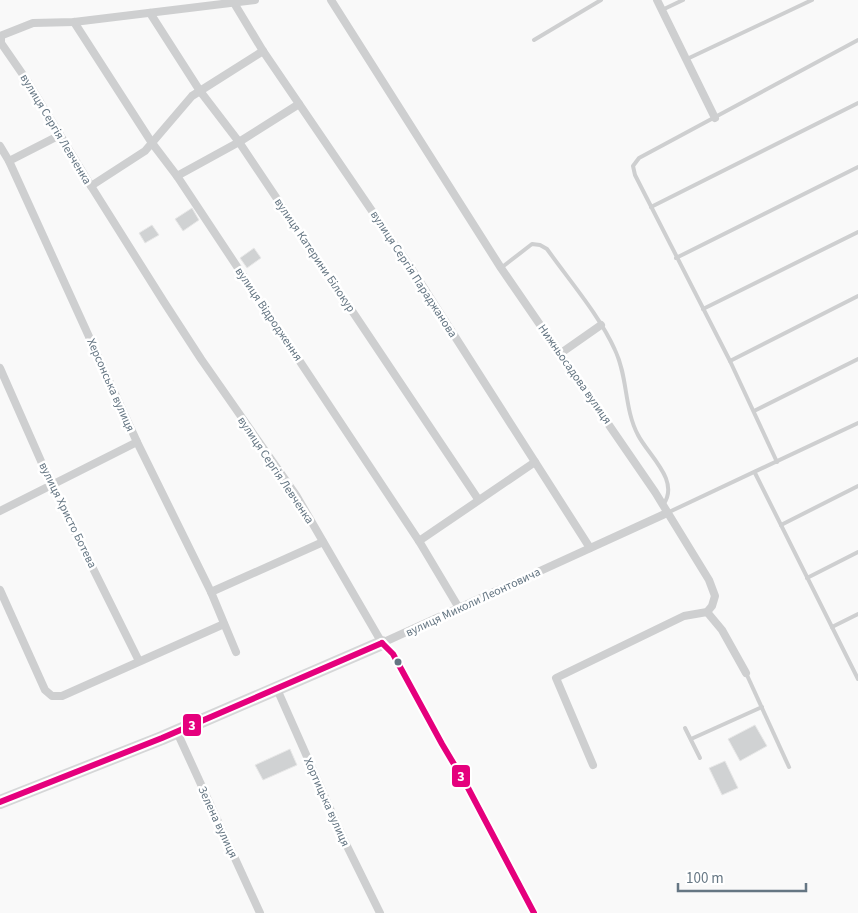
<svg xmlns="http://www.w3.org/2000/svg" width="858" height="913" font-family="'Source Sans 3',sans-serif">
<rect width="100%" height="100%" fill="#f9f9f9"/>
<!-- building -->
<g fill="#d0d2d3" stroke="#e8e8e8">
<polygon points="192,208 199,220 183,231 175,219"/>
<polygon points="152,225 159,235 145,243 139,233"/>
<polygon points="254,248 261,258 247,268 240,258"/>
<polygon points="755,725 767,746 740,761 728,739"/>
<polygon points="290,749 297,765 263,780 255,765"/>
<polygon points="725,761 738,788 722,795 709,768"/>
</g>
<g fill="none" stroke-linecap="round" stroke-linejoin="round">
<!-- secondary casing -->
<g stroke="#d5d6d7" stroke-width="14">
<polyline id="secondary" points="0,802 162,738 382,643"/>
</g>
<!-- lane -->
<g stroke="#cecfd0" stroke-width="4">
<polyline points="662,10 683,0"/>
<polyline points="534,40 601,0"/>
<polyline points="687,59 812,0"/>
<polyline points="651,207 858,103"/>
<polyline points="676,258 858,167"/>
<path d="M501,268L532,244L540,245L547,249C569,280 600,316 615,350C628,377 624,409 638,435C648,455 681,481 663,505"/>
<polyline points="703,309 858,232"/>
<polyline points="730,361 858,296"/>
<polyline points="754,411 858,359"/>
<polyline points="777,462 730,361 635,175 633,166 639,158 858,40"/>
<polyline points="755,473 858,679"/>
<polyline points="667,513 858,423"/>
<polyline points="781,525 858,486"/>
<polyline points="807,578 858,552"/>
<polyline points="832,627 858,614"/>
<polyline points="746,673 789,767"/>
<polyline points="685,728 700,758"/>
<polyline points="691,739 762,707"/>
</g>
<!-- street -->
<g stroke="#cecfd0" stroke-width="8">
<polyline points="331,0 501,268 655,492 709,580 715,596 712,606 707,612 684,616 556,678 593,765"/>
<polyline points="657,0 715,118"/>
<polyline points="234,3 263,51 415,274 590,548"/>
<polyline points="150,13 200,91 239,142 478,499"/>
<polyline points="74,22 152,143 177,176 419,541 459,608"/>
<polyline points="0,36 33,23 74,22 255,0"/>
<polyline points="1,36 1,43 28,82 91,186 164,302 201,359 296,495 382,643 393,654 442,744 467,786 534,913"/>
<polyline points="0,146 9,161 137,442 211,592 236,652"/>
<polyline points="9,161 60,135"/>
<polyline points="177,176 239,142 299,104"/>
<polyline points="91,186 145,151 192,96 263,51"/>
<polyline points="561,353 601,325"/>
<polyline points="0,368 52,486 139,661"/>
<polyline points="0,511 137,442"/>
<polyline points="419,541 535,462"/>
<polyline points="0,590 45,690 52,696 62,696 224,624"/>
<polyline points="211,592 323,542"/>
<polyline points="707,612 722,630 746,673"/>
<polyline points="382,643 667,513"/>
<polyline points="277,689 344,840 380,913"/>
<polyline points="177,732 260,913"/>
</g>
<!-- secondary -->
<use href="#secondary" stroke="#e1e2e2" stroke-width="11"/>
<!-- bus-1 casing -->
<g stroke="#fff" stroke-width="10">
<g id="bus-1">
<polyline points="382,643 393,654 442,744 467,786 534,913"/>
<polyline points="0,802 162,738 382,643"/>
</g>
</g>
<!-- bus-1 -->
<use href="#bus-1" stroke="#e5007d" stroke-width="6"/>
</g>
<!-- markers -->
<circle fill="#657683" stroke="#fff" stroke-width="2" cx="398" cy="662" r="4.5"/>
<g text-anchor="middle" stroke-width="5" stroke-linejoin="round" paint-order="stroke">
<!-- street labels -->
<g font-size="12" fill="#657683" stroke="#fff">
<text transform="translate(56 129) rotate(59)" y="4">вулиця Сергія Левченка</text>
<text transform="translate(315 255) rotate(56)" y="4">вулиця Катерини Білокур</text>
<text transform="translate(414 274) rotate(57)" y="4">вулиця Сергія Параджанова</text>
<text transform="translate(269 314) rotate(56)" y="4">вулиця Відродження</text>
<text transform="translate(575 374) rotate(55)" y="4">Нижньосадова вулиця</text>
<text transform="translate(111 385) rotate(66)" y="4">Херсонська вулиця</text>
<text transform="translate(276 470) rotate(56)" y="4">вулиця Сергія Левченка</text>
<text transform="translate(68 515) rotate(64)" y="4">вулиця Христо Ботева</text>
<text transform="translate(473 602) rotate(-25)" y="4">вулиця Миколи Леонтовича</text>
<text transform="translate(327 802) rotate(66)" y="4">Хортицька вулиця</text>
<text transform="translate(218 822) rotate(65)" y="4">Зелена вулиця</text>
</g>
</g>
<g stroke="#fff" stroke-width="2">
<rect x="182" y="713" width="20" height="24" rx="5" fill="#e5007d"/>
<rect x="451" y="764" width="20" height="24" rx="5" fill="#e5007d"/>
</g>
<g font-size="14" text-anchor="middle" font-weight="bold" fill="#fff">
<text x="192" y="730">3</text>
<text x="461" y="781">3</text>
</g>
<!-- scale -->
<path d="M678 883v8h128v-8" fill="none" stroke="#657683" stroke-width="2.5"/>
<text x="686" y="883" font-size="15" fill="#657683" stroke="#ffffff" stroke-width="4" paint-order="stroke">100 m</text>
</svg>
